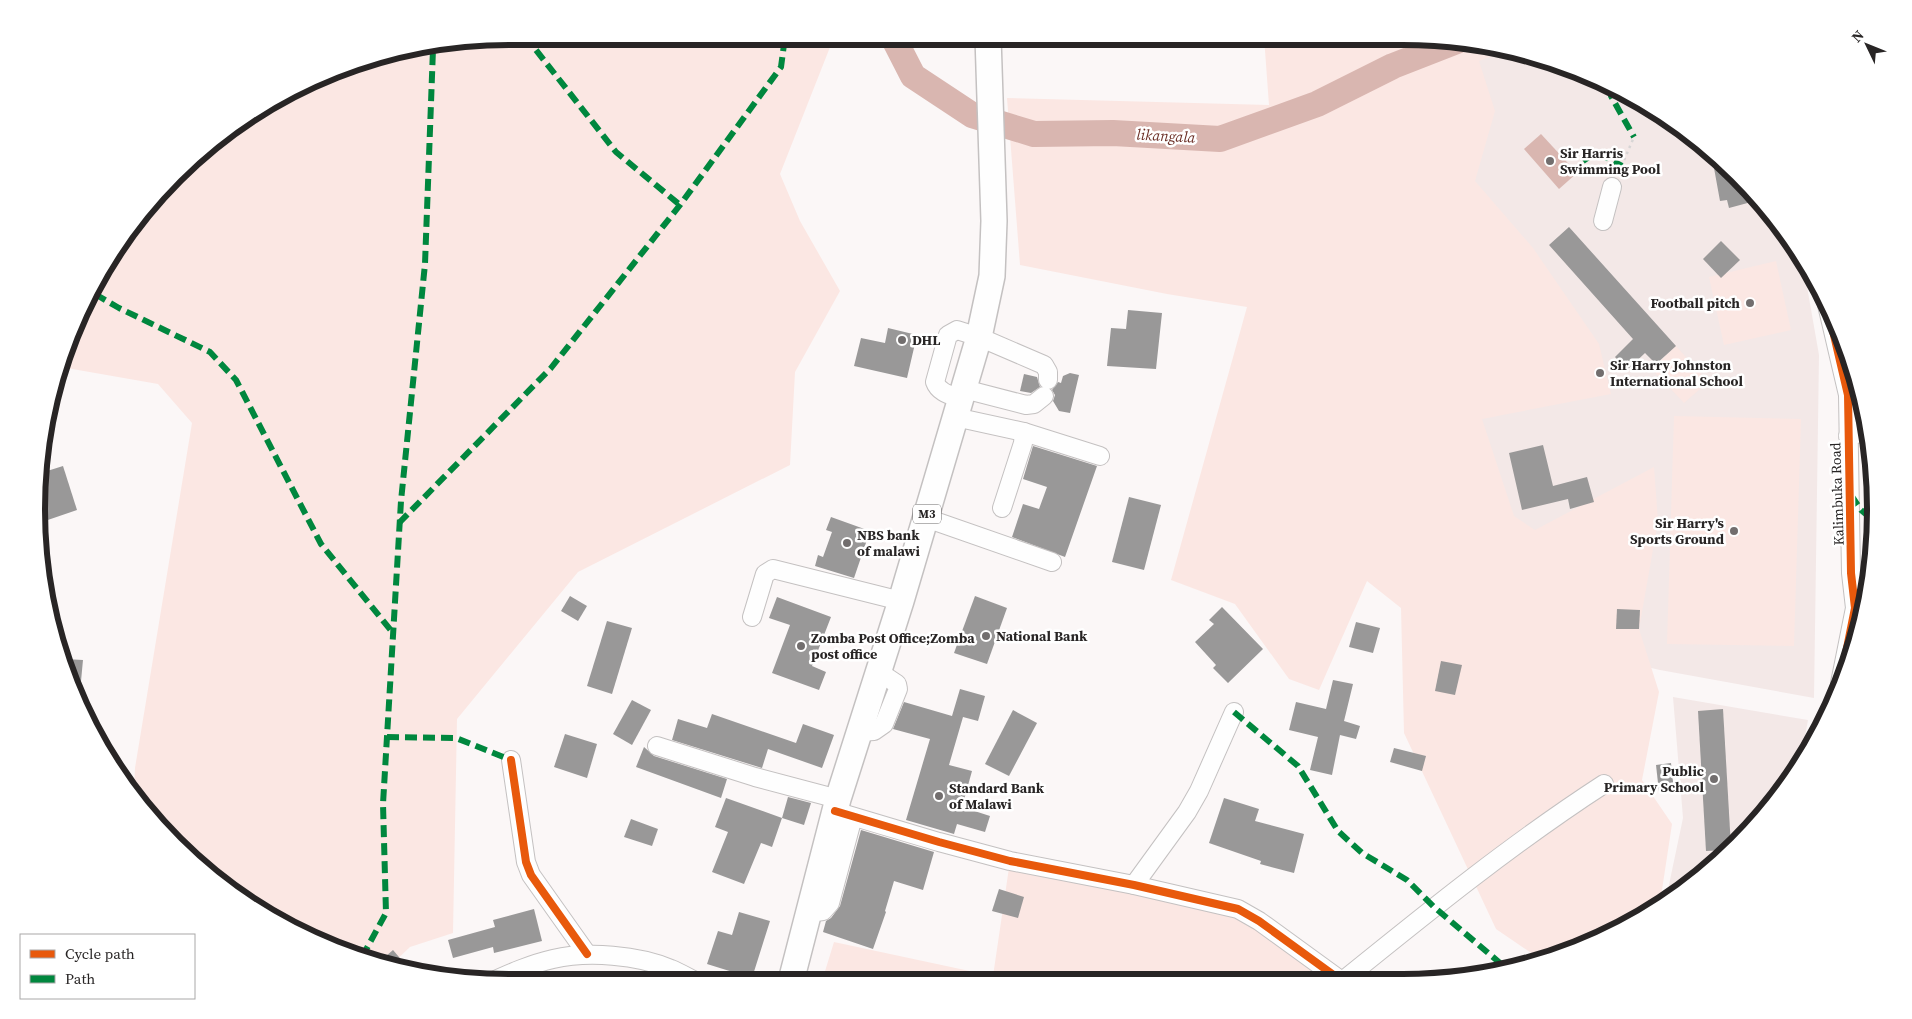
<svg xmlns="http://www.w3.org/2000/svg" width="1912" height="1019" font-family="'Source Serif 4',serif">
<rect width="100%" height="100%" fill="#fbf7f7"/>
<!-- built -->
<g fill="#f3e8e7">
<polygon points="1482,45 1525,52 1612,85 1691,134 1758,198 1802,258 1819,355 1814,698 1660,670 1530,640 1360,92"/>
<polygon points="1673,697 1808,720 1801,758 1758,821 1690,885 1666,899 1683,818"/>
</g>
<!-- green -->
<g fill="#fbe7e3">
<polygon points="510,36 834,37 780,174 800,221 840,291 795,372 790,465 578,572 457,719 453,933 410,947 389,967 300,934 222,885 154,822 134,790 135,768 192,423 158,384 61,367 116,247 221,134 357,61"/>
<polygon points="1264,37 1433,37 1509,50 1479,61 1495,111 1475,181 1533,248 1599,344 1611,394 1482,419 1514,516 1535,530 1654,467 1658,521 1639,629 1659,692 1642,780 1672,824 1660,903 1583,947 1540,959 1496,929 1404,733 1401,608 1367,581 1319,690 1289,679 1235,604 1171,580 1247,307 1167,294 1020,265 1007,98 1269,105"/>
<polygon points="1776,261 1791,330 1724,345 1709,277"/>
<polygon points="1676,346 1708,382 1684,403 1652,369"/>
<polygon points="1674,416 1801,419 1794,646 1667,644"/>
<polygon points="1010,861 1241,905 1327,979 822,981 834,942 993,976"/>
</g>
<!-- water -->
<polygon fill="#d9b6b0" points="1541,134 1577,173 1559,189 1524,149"/>
<g fill="none" stroke-linecap="round" stroke-linejoin="round">
<!-- river -->
<polyline stroke="#d9b6b0" stroke-width="26" points="893,37 913,76 972,115 1034,134 1113,133 1220,139 1317,104 1393,66 1457,41"/>
</g>
<!-- building -->
<g fill="#999898">
<polygon points="1724,166 1753,192 1755,201 1729,208 1727,200 1720,201 1714,168"/>
<polygon points="1569,227 1676,346 1656,364 1645,353 1627,370 1615,357 1633,339 1549,245"/>
<polygon points="1721,241 1740,260 1721,278 1703,259"/>
<polygon points="1128,310 1162,313 1156,369 1107,366 1111,328 1126,329"/>
<polygon points="888,328 917,335 907,378 854,366 861,338 885,343"/>
<polygon points="1070,373 1079,375 1070,413 1059,411 1053,401 1055,395 1052,390 1058,382 1061,383 1063,376"/>
<polygon points="1024,374 1037,377 1040,387 1031,393 1020,391"/>
<polygon points="1543,445 1553,486 1587,477 1594,502 1570,509 1568,499 1522,510 1509,453"/>
<polygon points="1033,446 1097,466 1065,557 1012,537 1023,504 1039,509 1047,487 1023,479"/>
<polygon points="63,466 77,510 39,523 44,472"/>
<polygon points="1129,497 1161,505 1144,570 1112,562"/>
<polygon points="831,517 870,531 854,578 815,566 818,555 823,557 832,532 826,530"/>
<polygon points="570,596 587,606 578,621 561,611"/>
<polygon points="975,596 1007,608 987,664 954,653"/>
<polygon points="777,597 831,617 812,666 826,672 819,690 772,673 790,625 769,618"/>
<polygon points="1222,607 1263,649 1228,683 1213,668 1216,665 1195,642 1214,624 1209,620"/>
<polygon points="1617,609 1640,610 1639,629 1616,629"/>
<polygon points="607,621 632,628 612,694 587,686"/>
<polygon points="1356,622 1380,628 1373,653 1349,647"/>
<polygon points="65,659 83,660 81,681 70,680"/>
<polygon points="1441,661 1462,665 1455,695 1435,691"/>
<polygon points="1333,680 1353,684 1344,721 1360,726 1356,739 1340,735 1332,775 1310,770 1318,737 1289,730 1296,702 1326,709"/>
<polygon points="960,689 985,696 978,721 963,717 949,765 972,771 962,807 990,816 985,832 957,824 954,834 906,820 930,739 893,729 904,702 952,716"/>
<polygon points="632,700 651,710 632,745 613,734"/>
<polygon points="1723,709 1731,847 1728,850 1706,851 1698,711"/>
<polygon points="1013,710 1037,723 1009,776 985,764"/>
<polygon points="712,714 796,743 803,724 834,735 822,768 768,749 762,768 672,740 678,719 707,728"/>
<polygon points="565,734 597,744 587,778 554,767"/>
<polygon points="644,747 654,756 727,779 721,798 636,767"/>
<polygon points="1394,748 1426,756 1422,771 1390,762"/>
<polygon points="1671,763 1674,791 1659,792 1656,765"/>
<polygon points="788,797 811,803 804,825 782,818"/>
<polygon points="726,798 782,818 772,847 761,843 744,884 712,872 728,832 715,827"/>
<polygon points="1224,798 1259,809 1255,821 1304,834 1294,873 1260,864 1261,861 1209,843"/>
<polygon points="631,819 658,829 652,846 624,837"/>
<polygon points="861,830 934,852 923,890 894,881 885,911 886,912 873,949 823,932 826,921 831,918 840,906"/>
<polygon points="999,889 1024,897 1018,918 992,911"/>
<polygon points="534,909 542,941 494,953 493,947 453,958 448,940 495,927 493,920"/>
<polygon points="739,912 770,921 752,978 707,964 718,931 732,935"/>
<polygon points="393,950 410,970 387,967 378,963"/>
</g>
<g fill="none" stroke-linecap="round" stroke-linejoin="round">
<!-- minor casing -->
<g stroke="#c4c1c1" stroke-width="20">
<g id="minor">
<polyline points="1603,221 1612,187"/>
<polyline points="1827,305 1848,395 1851,573 1855,608 1840,683"/>
<polyline points="964,389 1026,405 1034,404 1044,396"/>
<path d="M961,399C951,395 939,393 935,382L948,335L957,330L979,337L1044,365L1048,372V380"/>
<polyline points="955,417 1024,432 1100,456"/>
<polyline points="1848,436 1868,431"/>
<polyline points="1002,508 1023,443 1024,432"/>
<polyline points="926,518 1052,562"/>
<polyline points="752,617 765,574 773,569 901,601"/>
<polyline points="859,732 874,731 884,724 898,689 897,684 879,672"/>
<polyline points="657,746 755,777 838,799"/>
<polyline points="511,760 526,862 531,875 587,954"/>
<polyline points="835,811 939,842 1010,861 1134,885 1238,909 1259,921 1339,979"/>
<polyline points="1134,885 1187,812 1199,791 1234,712"/>
<polyline points="808,913 823,911 830,903 853,817"/>
<path d="M1345,979C1429,911 1513,843 1604,784"/>
<path d="M491,982C511,973 531,964 553,959C588,951 638,955 671,969C679,972 687,977 695,981"/>
</g>
</g>
<!-- highway casing -->
<g stroke="#c4c1c1" stroke-width="28">
<polyline id="highway" points="791,981 838,799 901,601 979,337 992,276 994,221 988,37"/>
</g>
<!-- path -->
<polyline stroke="#d7d5d5" stroke-width="2.5" stroke-dasharray="2.5 4" stroke-linecap="butt" points="1619,172 1634,137"/>
<!-- minor -->
<use href="#minor" stroke="#fefefe" stroke-width="18"/>
<!-- highway -->
<use href="#highway" stroke="#fefefe" stroke-width="25"/>
<!-- quiet -->
<g stroke="#00873e" stroke-width="6" stroke-dasharray="12 6" stroke-linecap="butt">
<polyline points="525,36 616,152 680,205"/>
<polyline points="1616,88 1611,96 1634,137"/>
<polyline points="1583,161 1596,152 1622,166"/>
<polyline points="95,294 119,308 210,352 236,380 321,544 393,633"/>
<polyline points="1851,495 1861,510 1874,521"/>
<polyline points="399,523 551,368 680,205 781,67 785,37"/>
<polyline points="1234,712 1298,766 1338,831 1362,853 1407,880 1434,907 1500,963 1509,967"/>
<polyline points="387,737 456,738 511,760"/>
<polyline points="362,957 386,913 383,804 401,501 425,264 433,49"/>
</g>
<!-- cycleway casing -->
<g stroke="#fff" stroke-width="11">
<g id="cycleway">
<polyline points="1827,305 1848,395 1851,573 1855,608 1840,683"/>
<polyline points="511,760 526,862 531,875 587,954"/>
<polyline points="835,811 939,842 1010,861 1134,885 1238,909 1259,921 1339,979"/>
</g>
</g>
<!-- cycleway -->
<use href="#cycleway" stroke="#e8590c" stroke-width="8"/>
</g>
<!-- markers -->
<g fill="#726e6e" stroke="#fff" stroke-width="2">
<circle cx="1550" cy="161" r="5"/>
<circle cx="1750" cy="303" r="5"/>
<circle cx="902" cy="340" r="5"/>
<circle cx="1600" cy="373" r="5"/>
<circle cx="1734" cy="531" r="5"/>
<circle cx="847" cy="543" r="5"/>
<circle cx="986" cy="636" r="5"/>
<circle cx="801" cy="646" r="5"/>
<circle cx="1714" cy="779" r="5"/>
<circle cx="939" cy="796" r="5"/>
</g>
<g text-anchor="middle" stroke-width="5" stroke-linejoin="round" paint-order="stroke">
<!-- shield labels -->
<rect fill="#fff" stroke="#686666" stroke-width="1" x="913" y="504.5" width="28" height="19" rx="4"/>
<g font-size="12" font-weight="bold" fill="#282525">
<text x="927" y="518">M3</text>
</g>
<!-- poi labels -->
<g font-size="14" font-weight="bold" fill="#282525" stroke="#fff" text-anchor="start">
<text x="1560" y="158">Sir Harris<tspan x="1560" dy="16">Swimming Pool</tspan></text>
<text x="1740" y="308" text-anchor="end">Football pitch</text>
<text x="912" y="345">DHL</text>
<text x="1610" y="370">Sir Harry Johnston<tspan x="1610" dy="16">International School</tspan></text>
<text x="1724" y="528" text-anchor="end">Sir Harry's<tspan x="1724" dy="16">Sports Ground</tspan></text>
<text x="857" y="540">NBS bank<tspan x="857" dy="16">of malawi</tspan></text>
<text x="996" y="641">National Bank</text>
<text x="811" y="643">Zomba Post Office;Zomba<tspan x="811" dy="16">post office</tspan></text>
<text x="1704" y="776" text-anchor="end">Public<tspan x="1704" dy="16">Primary School</tspan></text>
<text x="949" y="793">Standard Bank<tspan x="949" dy="16">of Malawi</tspan></text>
</g>
<!-- street labels -->
<g font-size="14" fill="#282525" stroke="#fff">
<text transform="translate(1837 494) rotate(-92)" y="5">Kalimbuka Road</text>
</g>
<!-- water labels -->
<g font-size="15" font-style="italic" fill="#6a2d24" stroke="#fff">
<text transform="translate(1166 136) rotate(3)" y="5">likangala</text>
</g>
</g>
<!-- crop -->
<path d="M0 0H1912V1019H0ZM509 45H1403A464 464 0 0 1 1867 509V510A464 464 0 0 1 1403 974H509A464 464 0 0 1 45 510V509A464 464 0 0 1 509 45Z" fill="#fff" fill-rule="evenodd"/>
<path fill="none" stroke="#282525" stroke-width="6" d="M509 45H1403A464 464 0 0 1 1867 509V510A464 464 0 0 1 1403 974H509A464 464 0 0 1 45 510V509A464 464 0 0 1 509 45Z"/>
<!-- legend -->
<rect x="20" y="934" width="175" height="65" fill="#ffffff" stroke="#a9a8a8"/>
<rect x="30" y="950" width="25" height="8" fill="#e8590c" stroke="#a9a8a8"/>
<text x="65" y="959" font-size="15" fill="#282525">Cycle path</text>
<rect x="30" y="975" width="25" height="8" fill="#00873e" stroke="#a9a8a8"/>
<text x="65" y="984" font-size="15" fill="#282525">Path</text>
<!-- north arrow -->
<g transform="translate(1867 45) rotate(313)" stroke="#ffffff" stroke-width="4" paint-order="stroke">
<path d="M0-4L9 19L0 12L-9 19Z" fill="#282525"/>
<text y="-8" font-size="14" font-weight="bold" text-anchor="middle" fill="#282525">N</text>
</g>
</svg>
